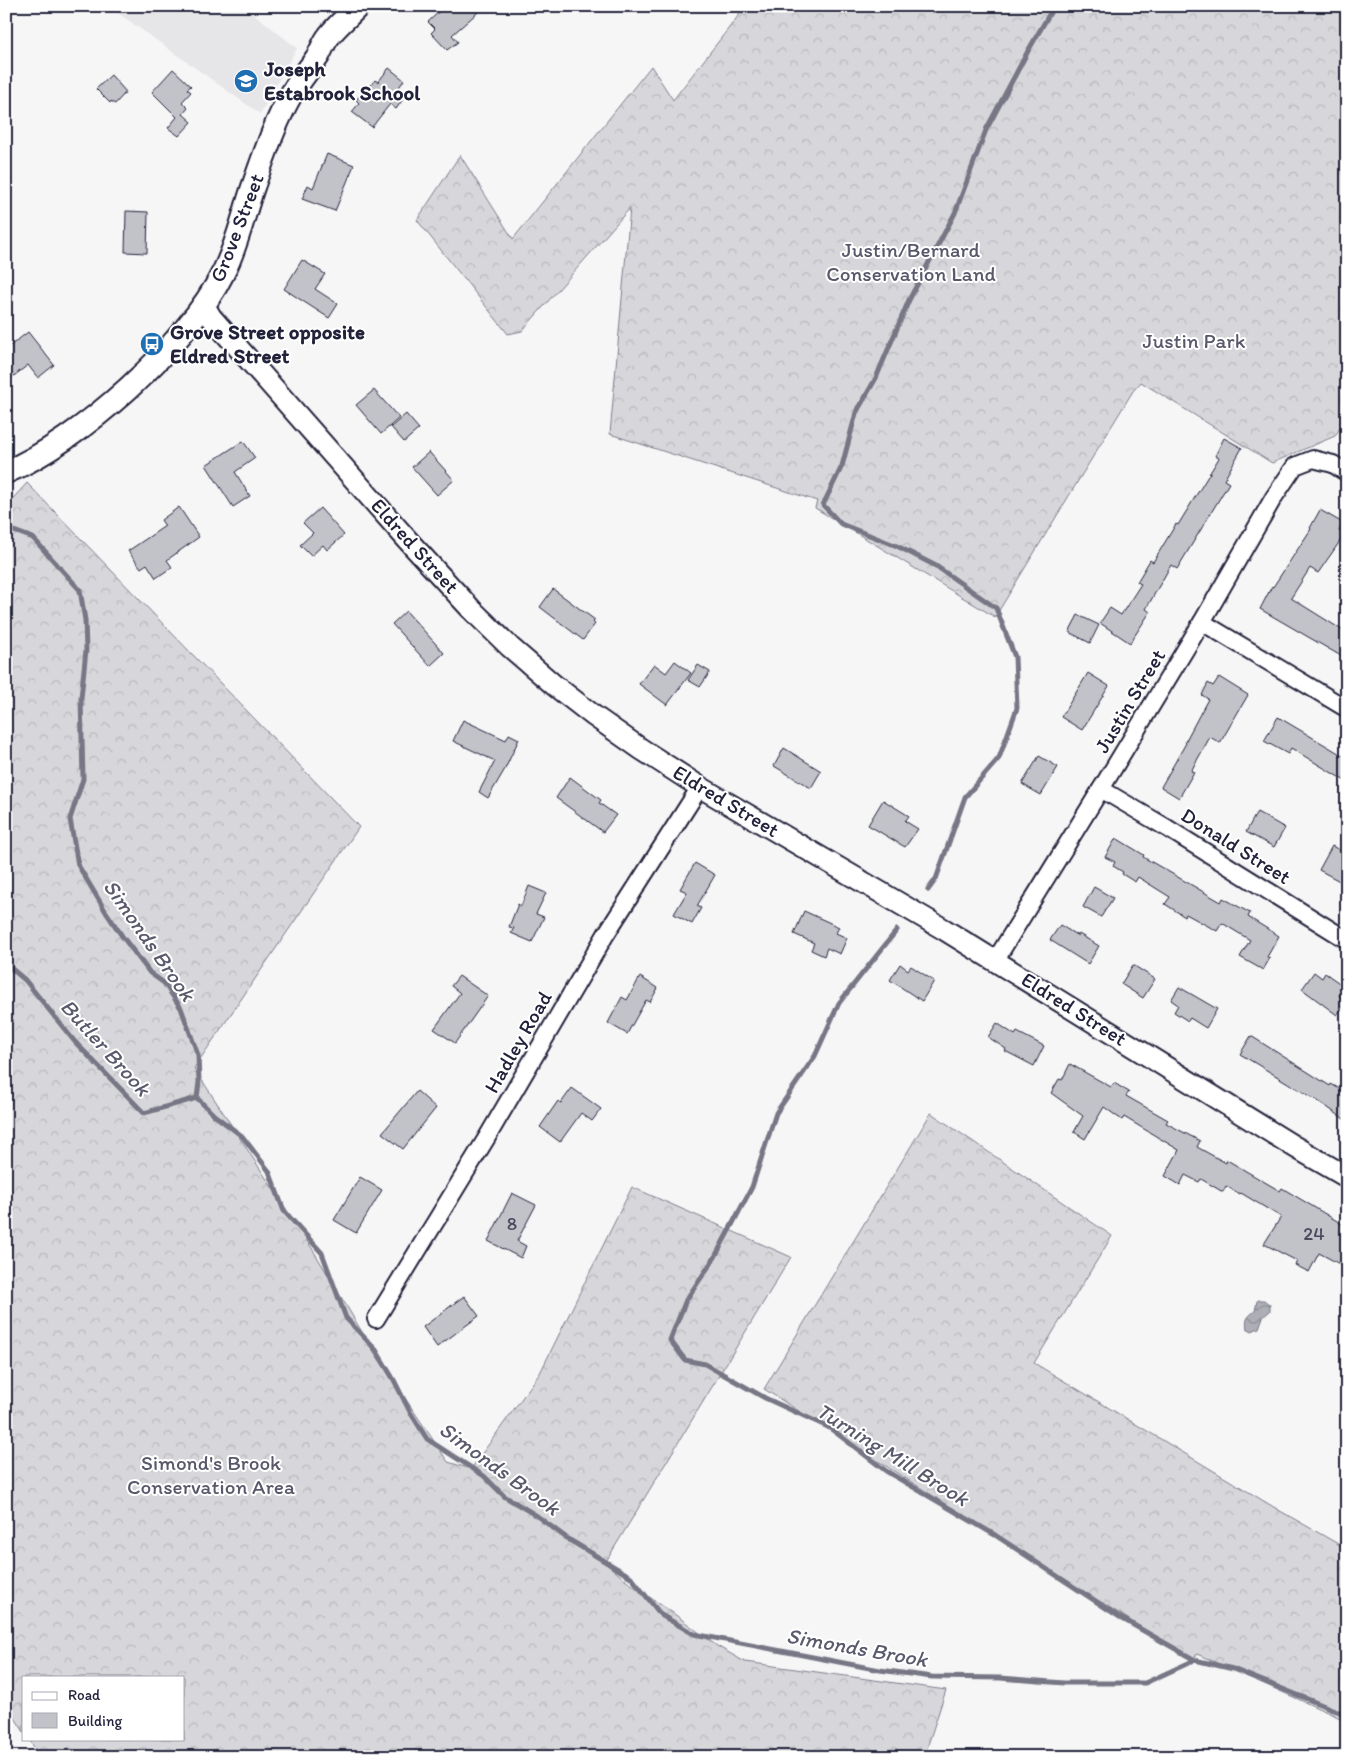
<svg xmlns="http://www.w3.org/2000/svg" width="1353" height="1763" font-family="Itim,sans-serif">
<defs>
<pattern id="forest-crowns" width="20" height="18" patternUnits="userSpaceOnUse" patternTransform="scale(1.25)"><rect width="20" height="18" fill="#d7d7db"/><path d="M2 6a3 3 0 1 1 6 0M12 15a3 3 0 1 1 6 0" fill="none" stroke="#b8b8bd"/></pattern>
<pattern id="water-waves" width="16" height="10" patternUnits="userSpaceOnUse" patternTransform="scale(1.25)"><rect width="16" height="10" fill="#aeaeb7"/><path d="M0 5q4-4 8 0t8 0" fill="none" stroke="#8d8d96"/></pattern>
</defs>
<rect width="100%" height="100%" fill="#f6f6f7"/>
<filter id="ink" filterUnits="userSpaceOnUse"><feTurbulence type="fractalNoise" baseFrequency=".02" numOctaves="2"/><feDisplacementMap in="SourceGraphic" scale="10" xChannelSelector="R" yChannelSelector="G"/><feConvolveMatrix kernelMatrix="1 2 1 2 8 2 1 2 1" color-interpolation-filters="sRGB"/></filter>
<g filter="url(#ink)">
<!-- built -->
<polygon fill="#e6e6e9" points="108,6 244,6 297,48 260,114"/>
<!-- forest -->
<g fill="url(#forest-crowns)" stroke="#7c7c8b">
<polygon points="746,6 1347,6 1347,417 1335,436 1272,463 1141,382 1133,391 995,617 815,508 817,501 610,434 630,208 522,331 508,334 417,220 460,155 513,239 651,66 673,100"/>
<polygon points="27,483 359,827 194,1068 313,1250 374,1352 448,1462 471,1469 540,1373 632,1187 791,1257 605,1563 636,1588 673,1613 717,1646 745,1662 946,1690 924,1757 40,1757 29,1739 184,1739 184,1677 24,1677 24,1732 6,1704 6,506"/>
<polygon points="931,1113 1112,1236 1034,1363 1282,1512 1347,1549 1347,1721 1197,1654 1193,1660 764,1389"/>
</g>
<!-- water -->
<path fill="url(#water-waves)" stroke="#767685" d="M1259,1300H1264L1270,1305V1311L1263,1317L1259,1328L1252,1331L1247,1328C1245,1319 1248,1316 1255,1311L1257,1301Z"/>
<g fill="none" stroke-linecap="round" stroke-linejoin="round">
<!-- stream -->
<g stroke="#767685" stroke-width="5">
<polyline points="6,528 33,538 80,590 85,620 86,650 81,698 83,779 70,819 78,865 106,912 122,936 150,973 164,983 181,1008 198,1055 199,1082 197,1098 214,1115 242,1136 269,1171 284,1211 322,1253 346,1318 376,1350 394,1380 410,1412 427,1439 484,1476 504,1496 537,1516 568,1539 631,1577 661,1615 694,1634 880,1670 932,1677 1000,1678 1064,1683 1145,1683 1195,1660 1233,1669 1347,1715"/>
<polyline points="928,890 936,879 965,797 999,758 1017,708 1015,657 996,608 936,566 897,546 841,524 823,505 842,466 856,413 876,378 909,300 955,213 986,130 1028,51 1054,6"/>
<polyline points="897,930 839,1003 815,1056 776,1113 752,1187 715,1257 686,1300 670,1340 685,1360 705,1364 765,1398 830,1428 886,1471 995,1535 1121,1618 1195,1660"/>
<polyline points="6,964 25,980 75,1042 144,1113 197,1098"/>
</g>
</g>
<!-- building -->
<g fill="#c2c2c9" stroke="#22223b">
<polygon points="445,6 485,6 452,35 458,42 447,50 431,33 435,29 428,22"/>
<polygon points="389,68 404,80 398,89 406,95 396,109 390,104 372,127 352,112 359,103 356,100 366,88 368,89 375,80 378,82"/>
<polygon points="173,69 191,86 187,89 191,92 182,102 188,108 183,114 192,122 179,136 168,128 177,117 152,92"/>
<polygon points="111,75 126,92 115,104 111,101 110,103 96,89"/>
<polygon points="327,154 354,165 335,211 302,199 308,185 313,188"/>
<polygon points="126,211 148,212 147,253 125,252"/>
<polygon points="302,260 325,274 315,289 338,304 329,318 284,289"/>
<polygon points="28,332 54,365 38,378 28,365 6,382 6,349"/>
<polygon points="374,390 399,418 381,434 356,405"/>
<polygon points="406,414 419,429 404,442 391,427"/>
<polygon points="1224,438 1242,448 1224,480 1229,483 1177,569 1171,565 1146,609 1150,612 1130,643 1100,623 1110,608 1121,615 1141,584 1137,582 1150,560 1153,562 1176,524 1178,525 1219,458 1215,456"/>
<polygon points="243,441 255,458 235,472 250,496 233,507 206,465"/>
<polygon points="429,452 454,480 437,495 412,467"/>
<polygon points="179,507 199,537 167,560 172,567 156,578 147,564 141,568 128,551 165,526 161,520"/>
<polygon points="320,508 344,535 327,550 323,545 311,556 300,545 313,533 303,523"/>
<polygon points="1320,510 1343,523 1339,531 1345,534 1318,573 1310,568 1291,598 1347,633 1347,647 1341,656 1260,609 1272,586 1273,587 1311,529 1310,528"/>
<polygon points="553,589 595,620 593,622 595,624 583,640 540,607"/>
<polygon points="406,611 444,653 430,666 392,624"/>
<polygon points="1078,615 1099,625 1090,643 1069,632"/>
<polygon points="675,661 691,673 667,705 639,684 654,664 666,673"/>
<polygon points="698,665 710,672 700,687 688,680"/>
<polygon points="1088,673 1109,686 1082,730 1061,717"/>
<polygon points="1219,677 1248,695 1220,743 1210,737 1191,771 1194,772 1179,798 1161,787 1186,743 1185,742 1208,699 1202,695 1208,683 1213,686"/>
<polygon points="1278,717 1347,758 1347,782 1291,748 1288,754 1264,741"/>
<polygon points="463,720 506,740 509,734 519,739 505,769 488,798 479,792 495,761 453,741"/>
<polygon points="784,748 821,771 811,788 774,766"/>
<polygon points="1039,756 1058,767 1041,795 1022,784"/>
<polygon points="570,777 601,800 599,803 616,815 603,832 556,798"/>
<polygon points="883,800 909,816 905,821 918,829 905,847 868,825"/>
<polygon points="1257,812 1285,828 1274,847 1246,832"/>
<polygon points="1116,838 1144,855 1143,857 1221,902 1223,898 1250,913 1248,917 1279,936 1267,957 1270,958 1263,970 1240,957 1250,940 1222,923 1217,931 1186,914 1185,917 1165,904 1170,897 1138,877 1135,882 1122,874 1123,872 1113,866 1115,862 1105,857"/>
<polygon points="1332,846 1347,854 1347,885 1319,870"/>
<polygon points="695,863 715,875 697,906 701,908 692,924 674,914 687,892 680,889"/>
<polygon points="529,886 546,893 536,914 544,917 532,942 511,933 514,928 509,927 518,904 521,906"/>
<polygon points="1094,887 1113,898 1101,917 1083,907"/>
<polygon points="804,911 839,927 836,933 847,938 840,954 827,948 824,956 811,950 814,943 794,934"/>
<polygon points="1060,925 1078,936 1079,934 1099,946 1088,964 1050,940"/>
<polygon points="900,964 908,970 911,966 934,981 922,1001 890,980"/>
<polygon points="1133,965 1155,979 1143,998 1121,984"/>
<polygon points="1314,972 1322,978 1325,973 1345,987 1339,996 1347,1002 1337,1015 1302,989"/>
<polygon points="459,976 488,996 455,1043 434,1029 460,993 451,986"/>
<polygon points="640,977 658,988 650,1002 646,1000 627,1034 608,1023 622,997 627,1000"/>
<polygon points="1179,987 1217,1009 1206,1028 1190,1018 1188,1021 1174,1012 1178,1005 1171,1000"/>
<polygon points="997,1023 1015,1035 1017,1032 1044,1046 1034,1066 1005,1051 1006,1049 988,1037"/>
<polygon points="1251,1036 1330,1086 1331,1084 1347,1093 1347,1121 1321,1103 1240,1054"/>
<polygon points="1070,1064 1111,1087 1114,1083 1129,1092 1126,1096 1168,1120 1166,1123 1200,1141 1197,1147 1226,1163 1227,1160 1280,1191 1282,1188 1347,1227 1347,1268 1319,1253 1309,1272 1295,1265 1297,1261 1264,1244 1281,1217 1241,1193 1240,1194 1226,1186 1223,1192 1201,1179 1199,1182 1185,1175 1180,1185 1165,1176 1179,1150 1124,1117 1122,1120 1104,1107 1085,1139 1074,1132 1083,1116 1051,1093 1059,1079 1062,1080"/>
<polygon points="572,1088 601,1109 592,1121 581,1113 560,1142 540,1127 558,1101 561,1103"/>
<polygon points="417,1091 436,1108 403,1149 382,1133"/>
<polygon points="360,1177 382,1190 356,1233 334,1220"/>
<polygon points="512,1193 536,1205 517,1241 526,1246 521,1258 488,1241"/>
<polygon points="464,1296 479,1316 437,1347 423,1327"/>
</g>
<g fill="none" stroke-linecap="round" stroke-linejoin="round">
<!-- minor casing -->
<g stroke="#22223b" stroke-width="20">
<g id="minor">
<polyline points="1202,622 1347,709"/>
<polyline points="1101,789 1167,828 1347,940"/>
<polyline points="995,961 1101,789 1202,622 1274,497 1295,466 1313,459 1333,464 1347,473"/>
<polyline points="376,1319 486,1139 606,934 700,787"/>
</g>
</g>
<!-- tertiary casing -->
<g stroke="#22223b" stroke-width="24">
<polyline id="tertiary" points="204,305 211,317 412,545 471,609 510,647 554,685 594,716 641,749 700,787 945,930 1295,1147 1347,1177"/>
</g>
<!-- secondary casing -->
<g stroke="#22223b" stroke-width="26">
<path id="secondary" d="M6,472C79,442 188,344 223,273C237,246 243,216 253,187C264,156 275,122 292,93C300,80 310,68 318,56C322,49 324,42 329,36C337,25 349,16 358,6"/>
</g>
<!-- minor -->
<use href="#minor" stroke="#fff" stroke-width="16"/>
<!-- tertiary -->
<use href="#tertiary" stroke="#fff" stroke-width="20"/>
<!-- secondary -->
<use href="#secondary" stroke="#fff" stroke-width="22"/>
</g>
</g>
<!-- icons -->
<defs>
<g id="school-disc" transform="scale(1.25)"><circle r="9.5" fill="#1f6fb2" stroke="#fff"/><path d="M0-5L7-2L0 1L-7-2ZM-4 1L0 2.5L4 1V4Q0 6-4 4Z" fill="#fff"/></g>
<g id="bus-disc" transform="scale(1.25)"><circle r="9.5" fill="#1f6fb2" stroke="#fff"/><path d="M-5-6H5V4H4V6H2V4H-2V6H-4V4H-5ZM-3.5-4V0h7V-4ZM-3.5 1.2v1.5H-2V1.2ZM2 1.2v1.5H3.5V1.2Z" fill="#fff"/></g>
</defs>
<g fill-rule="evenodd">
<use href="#school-disc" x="246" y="81"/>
<use href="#bus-disc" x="152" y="344"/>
</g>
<g text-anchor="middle" stroke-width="4" stroke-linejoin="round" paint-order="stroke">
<!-- number labels -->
<g font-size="19" fill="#4a4a5e">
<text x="512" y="1230">8</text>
<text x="1314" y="1240">24</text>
</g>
<!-- poi labels -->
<g font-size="21" font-weight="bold" fill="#22223b" stroke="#fff" text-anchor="start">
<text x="264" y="76">Joseph<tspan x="264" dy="24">Estabrook School</tspan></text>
<text x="170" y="339">Grove Street opposite<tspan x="170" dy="24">Eldred Street</tspan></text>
</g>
<!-- street labels -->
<g font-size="21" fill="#22223b" stroke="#fff">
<text transform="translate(237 228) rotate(-69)" y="7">Grove Street</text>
<text transform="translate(415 546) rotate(48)" y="7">Eldred Street</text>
<text transform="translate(1130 701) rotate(-59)" y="7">Justin Street</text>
<text transform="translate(726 801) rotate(31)" y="7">Eldred Street</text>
<text transform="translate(1236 846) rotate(32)" y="7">Donald Street</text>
<text transform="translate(1074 1009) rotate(32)" y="7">Eldred Street</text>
<text transform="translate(518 1042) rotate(-60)" y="7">Hadley Road</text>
</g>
<!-- park labels -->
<g font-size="21" fill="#58586b" stroke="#fff">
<text x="911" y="257">Justin/Bernard<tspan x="911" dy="24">Conservation Land</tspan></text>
<text x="1194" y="348">Justin Park</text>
<text x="211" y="1470">Simond's Brook<tspan x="211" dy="24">Conservation Area</tspan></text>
</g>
<!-- water labels -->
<g font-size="22" font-style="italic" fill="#5a5a6d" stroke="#fff">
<text transform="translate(150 940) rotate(55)" y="8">Simonds Brook</text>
<text transform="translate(106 1047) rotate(48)" y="8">Butler Brook</text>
<text transform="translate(893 1454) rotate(32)" y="8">Turning Mill Brook</text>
<text transform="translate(500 1468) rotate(36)" y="8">Simonds Brook</text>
<text transform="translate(857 1647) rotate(10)" y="8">Simonds Brook</text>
</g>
</g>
<!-- margin -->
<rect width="1353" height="1763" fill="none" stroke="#fff" stroke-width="25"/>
<rect x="12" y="12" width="1328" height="1738" fill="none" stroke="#22223b" stroke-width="2" filter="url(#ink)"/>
<!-- legend -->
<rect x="22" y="1676" width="162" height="65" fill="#ffffff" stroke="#a7a7b1"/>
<rect x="32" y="1692" width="25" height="8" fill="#ffffff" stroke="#a7a7b1"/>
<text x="68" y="1700" font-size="15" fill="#22223b">Road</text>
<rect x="32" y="1713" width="25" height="15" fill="#c2c2c9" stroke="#a7a7b1"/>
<text x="68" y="1726" font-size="15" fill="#22223b">Building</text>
</svg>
